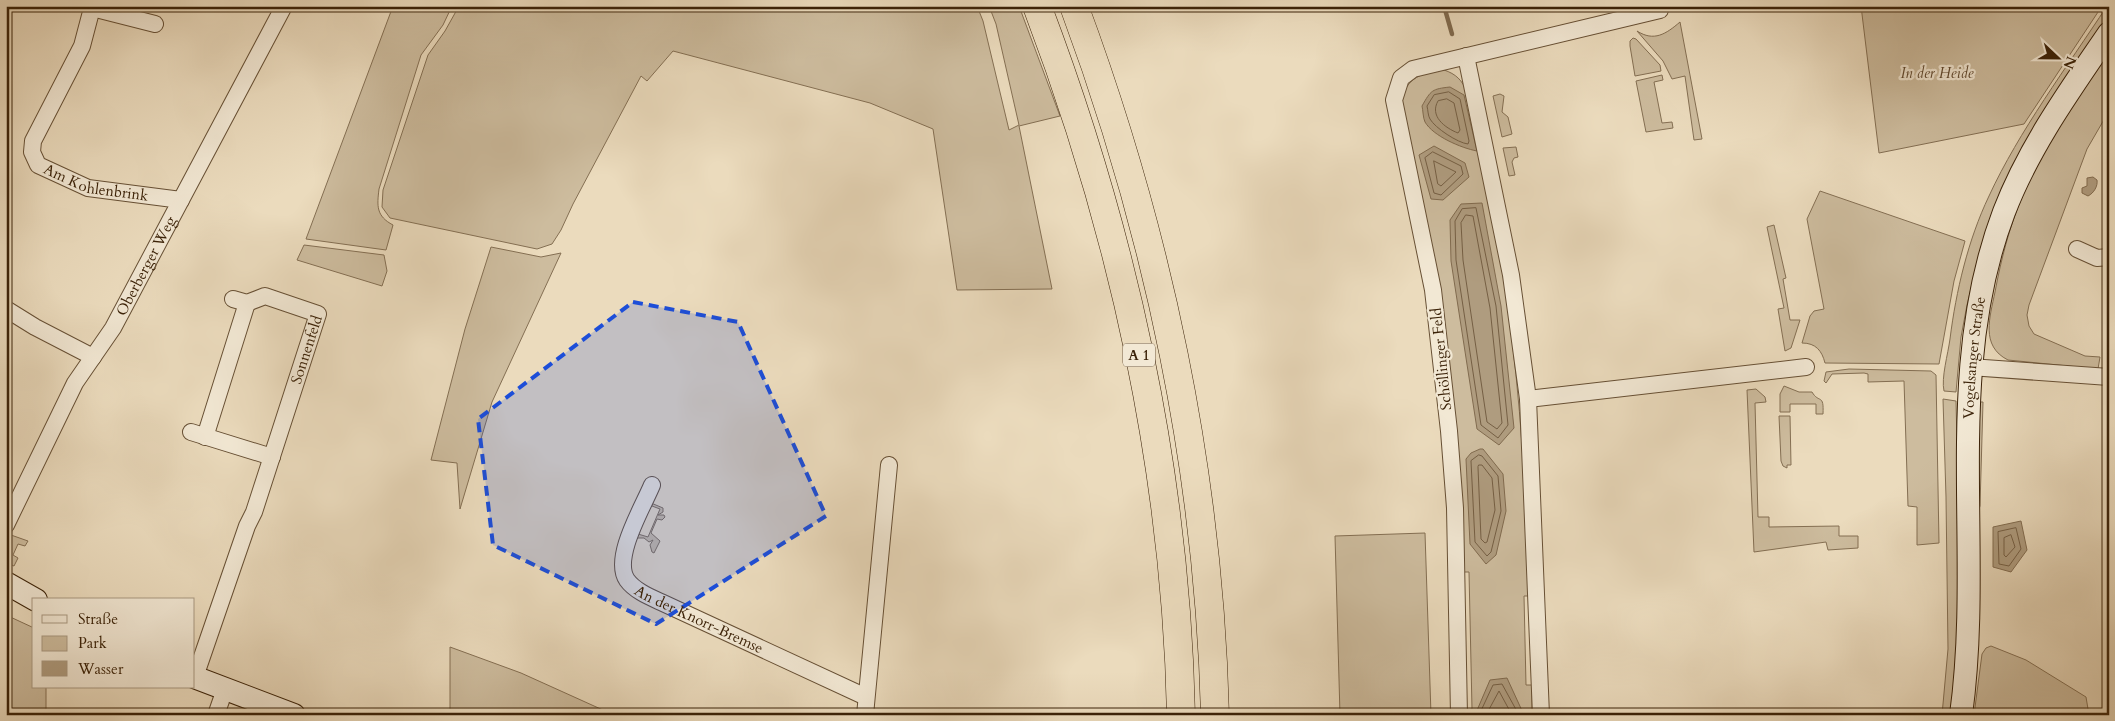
<svg xmlns="http://www.w3.org/2000/svg" width="2115" height="721" font-family="Cardo,serif">
<rect width="100%" height="100%" fill="#ebdbbd"/>
<filter id="stains"><feTurbulence type="fractalNoise" baseFrequency=".004" numOctaves="4"/><feColorMatrix values="0 0 0 0 .2 0 0 0 0 .09 0 0 0 0 .02 0 0 0 .5 -.17"/></filter>
<radialGradient id="worn" r=".72"><stop offset=".6" stop-color="#630" stop-opacity="0"/><stop offset="1" stop-color="#630" stop-opacity=".3"/></radialGradient>
<!-- green -->
<g fill="#cdbc9e" stroke="#846f53">
<path d="M393,6H452L443,25L421,55L379,189C377,206 376,216 393,225L386,250L306,239Z"/>
<polygon points="459,6 977,6 983,21 1009,130 1019,125 996,24 989,6 1019,6 1060,116 1019,126 1052,289 957,290 933,129 870,103 673,51 647,81 641,76 573,204 561,230 552,244 537,249 390,218 382,207 383,190 428,55 445,31"/>
<polygon points="1861,6 2102,6 2024,124 1879,153"/>
<path d="M2107,6L2109,18L2074,68L1996,206L1978,259L1967,305L1961,337L1956,392L1944,391C1941,378 1948,354 1950,339C1956,291 1968,240 1989,196C2019,131 2067,67 2107,6Z"/>
<path d="M1680,22L1702,139L1694,140L1685,76L1672,79L1663,61L1637,31C1654,42 1666,34 1680,22Z"/>
<polygon points="1633,38 1636,39 1660,65 1661,71 1635,76 1630,46 1630,41"/>
<path d="M2109,50V111L2087,149L2029,305L2027,315L2029,326L2034,334L2085,356L2100,357L2098,369L2008,360C1980,346 1990,317 1995,292C2001,260 2009,228 2022,197C2043,144 2077,98 2109,50Z"/>
<path d="M1444,70C1456,74 1462,80 1467,92C1481,161 1497,231 1507,301C1521,399 1526,497 1530,596H1524L1526,685H1532V715H1467V710L1472,709L1469,572H1464L1432,253L1402,101C1405,78 1423,72 1444,70Z"/>
<polygon points="1662,75 1663,80 1654,82 1662,123 1672,122 1673,128 1646,132 1636,81"/>
<polygon points="1500,94 1504,96 1502,112 1508,117 1512,134 1502,137 1493,96"/>
<polygon points="1516,147 1518,157 1514,158 1512,162 1515,175 1509,176 1503,148"/>
<path d="M1820,191L1965,241L1954,281L1939,364L1825,363C1822,351 1816,343 1802,343L1810,316L1814,311L1824,309L1807,219Z"/>
<polygon points="1774,225 1786,278 1783,279 1790,320 1800,320 1791,348 1785,351 1778,309 1784,308 1767,227"/>
<polygon points="304,245 384,255 387,271 382,286 297,260"/>
<polygon points="491,247 541,257 561,253 492,402 460,509 457,463 431,460 465,329"/>
<polygon points="1849,369 1931,371 1936,375 1939,543 1917,545 1917,507 1908,506 1904,381 1868,382 1868,374 1864,373 1832,374 1826,383 1824,381 1826,372"/>
<path d="M1784,386L1799,392H1812C1819,404 1824,393 1823,414H1816V404H1790V412H1780V394Z"/>
<polygon points="1756,389 1765,397 1766,402 1755,403 1758,517 1769,517 1769,527 1839,526 1839,536 1858,536 1858,548 1828,550 1826,542 1754,552 1747,390"/>
<polygon points="1943,399 1956,401 1961,611 1952,715 1942,715 1948,649 1946,497"/>
<polygon points="1981,402 1983,402 1980,506 1977,516 1979,404"/>
<polygon points="1779,416 1790,416 1791,465 1787,465 1787,468 1783,466 1781,461"/>
<polygon points="651,503 663,508 663,512 658,515 664,515 665,517 662,520 657,519 651,533 660,541 654,553 652,552 650,545 653,540 649,542 644,538 637,538 638,534 648,537 660,509 652,506"/>
<polygon points="1425,533 1431,715 1340,715 1335,536"/>
<polygon points="11,535 28,541 25,546 18,544 13,555 18,558 14,566 6,563 6,546"/>
<polygon points="6,615 34,628 34,687 46,687 46,715 6,715"/>
<polygon points="1991,646 2026,660 2086,697 2089,715 1974,715 1982,654 1986,648"/>
<polygon points="450,647 521,673 614,715 450,715"/>
</g>
<!-- water -->
<g fill="#af9c7f" stroke="#816b4f">
<path d="M1450,87L1464,95L1477,151C1461,148 1433,136 1425,122C1423,118 1423,110 1422,106C1431,90 1432,89 1450,87Z"/>
<polygon points="1434,146 1465,163 1469,177 1443,200 1431,199 1419,155"/>
<path d="M2093,177L2097,180C2098,186 2094,193 2088,196L2082,193V188L2087,186V178Z"/>
<polygon points="1482,203 1501,306 1514,428 1499,445 1477,429 1451,261 1450,220 1461,204"/>
<polygon points="1480,449 1483,449 1503,474 1506,511 1496,555 1486,564 1470,544 1466,459 1471,453"/>
<polygon points="2021,521 2027,550 2011,572 1993,567 1993,527"/>
<polygon points="1507,678 1524,715 1475,715 1490,680"/>
</g>
<g fill="none" stroke-linecap="round" stroke-linejoin="round">
<!-- shore -->
<g stroke="#755f44" stroke-width="1">
<path d="M1449,92L1460,99L1469,141L1468,144C1458,143 1435,128 1430,119C1428,116 1428,110 1427,106L1434,95Z"/>
<path d="M1447,99L1454,103L1460,130L1458,133C1445,128 1429,116 1438,101Z"/>
<polygon points="1433,152 1461,166 1463,174 1441,195 1434,193 1425,158"/>
<polygon points="1434,161 1456,172 1441,186 1438,184"/>
<polygon points="1476,208 1496,306 1508,425 1498,438 1481,425 1456,260 1455,221 1462,209"/>
<polygon points="1466,215 1473,216 1490,308 1502,423 1497,429 1487,422 1463,260 1461,223"/>
<polygon points="1479,455 1482,456 1498,476 1501,511 1491,552 1487,556 1475,542 1471,461"/>
<polygon points="1479,465 1482,465 1492,478 1495,510 1487,542 1485,543 1481,539 1478,467"/>
<polygon points="2016,528 2021,549 2009,566 1999,564 1998,532"/>
<polygon points="2011,535 2015,547 2006,557 2004,555 2004,538"/>
<polyline points="1479,715 1493,685 1502,684 1519,715"/>
<polyline points="1486,715 1499,691 1512,715"/>
</g>
<!-- stream -->
<polyline stroke="#816b4f" stroke-width="4.5" points="1444,6 1452,34"/>
<!-- street casing -->
<g stroke="#675035" stroke-width="18">
<g id="street">
<path id="s1" d="M155,24L92,8L82,46L33,141L32,152L38,165L88,188L181,200"/>
<polyline points="1466,56 1511,275 1528,399 1541,715"/>
<polyline points="2077,249 2097,258 2109,257"/>
<polyline points="6,309 35,327 93,357"/>
<polyline points="1970,367 2109,377"/>
<polyline points="1528,399 1806,367"/>
<polyline points="191,432 272,457"/>
<polyline points="205,437 247,303"/>
<path id="s2" d="M652,485C643,507 612,558 627,580C635,591 650,597 663,603L866,697"/>
<path id="s3" d="M6,525L75,383L113,328L284,6"/>
<path id="s4" d="M195,677L247,526L254,512L318,314L265,296L247,303L233,299"/>
<polyline points="216,715 225,689"/>
<polyline points="865,715 889,465"/>
<polyline points="1459,715 1455,508 1449,431 1433,290 1394,100 1401,78 1413,69 1660,10"/>
</g>
</g>
<!-- secondary casing -->
<g stroke="#3b2208" stroke-width="24">
<g id="secondary">
<polyline points="6,583 36,600"/>
<polyline points="194,677 294,715"/>
<path id="s5" d="M1961,715C1984,547 1942,375 2004,212C2029,147 2070,90 2109,33"/>
</g>
</g>
<!-- highway casing -->
<g stroke="#3b2208" stroke-width="29">
<g id="highway">
<path d="M1037,6C1123,232 1176,473 1181,715"/>
<path d="M1074,6C1158,232 1209,473 1215,715"/>
</g>
</g>
<!-- street -->
<use href="#street" stroke="#f2e8d4" stroke-width="16"/>
<!-- secondary -->
<use href="#secondary" stroke="#f2e8d4" stroke-width="22"/>
<!-- highway -->
<use href="#highway" stroke="#ebdbbd" stroke-width="28"/>
</g>
<!-- marked area -->
<path fill="#1d4ed8" fill-opacity="0.2" stroke="#1d4ed8" stroke-width="4" stroke-dasharray="10 6" stroke-linejoin="round" d="M633,302L738,322L826,516L656,624L493,545L478,419Z"/>
<g text-anchor="middle" stroke-width="4.5" stroke-linejoin="round" paint-order="stroke">
<!-- shield labels -->
<rect fill="#f2e8d4" stroke="#725d45" stroke-width="1" x="1123" y="343.5" width="32" height="23" rx="4"/>
<g font-size="14" font-weight="bold" fill="#3b2208">
<text x="1139" y="360">A 1</text>
</g>
<!-- park labels -->
<g font-size="15" font-style="italic" fill="#60482e" stroke="#f2e8d4">
<text x="1937" y="78">In der Heide</text>
</g>
<!-- street labels -->
<g font-size="15" fill="#3b2208" stroke="#f2e8d4">
<text dy="5" stroke="none"><textPath href="#s1" startOffset="298">Am Kohlenbrink</textPath></text>
<text dy="5" stroke="none"><textPath href="#s3" startOffset="295">Oberberger Weg</textPath></text>
<text dy="5" stroke="none"><textPath href="#s4" startOffset="346">Sonnenfeld</textPath></text>
<text dy="5" stroke="none"><textPath href="#s5" startOffset="358">Vogelsanger Straße</textPath></text>
<text transform="translate(1441 359) rotate(-96)" y="5">Schöllinger Feld</text>
<text dy="5" stroke="none"><textPath href="#s2" startOffset="184">An der Knorr-Bremse</textPath></text>
</g>
</g>
<!-- margin -->
<rect width="2115" height="721" fill="none" stroke="#ebdbbd" stroke-width="25"/>
<rect x="8" y="8" width="2100" height="706" fill="none" stroke="#3b2208" stroke-width="2.5"/>
<rect x="12" y="12" width="2090" height="696" fill="none" stroke="#3b2208"/>
<!-- legend -->
<rect x="32" y="598" width="162" height="90" fill="#f2e8d4" stroke="#a99982"/>
<rect x="42" y="615" width="25" height="8" fill="#f2e8d4" stroke="#a99982"/>
<text x="78" y="624" font-size="15" fill="#3b2208">Straße</text>
<rect x="42" y="636" width="25" height="15" fill="#cdbc9e" stroke="#a99982"/>
<text x="78" y="648" font-size="15" fill="#3b2208">Park</text>
<rect x="42" y="661" width="25" height="15" fill="#af9c7f" stroke="#a99982"/>
<text x="78" y="674" font-size="15" fill="#3b2208">Wasser</text>
<!-- north arrow -->
<g transform="translate(2058 58) rotate(112)" stroke="#f2e8d4" stroke-width="4" paint-order="stroke">
<path d="M0-4L9 19L0 12L-9 19Z" fill="#3b2208"/>
<text y="-8" font-size="14" font-weight="bold" text-anchor="middle" fill="#3b2208">N</text>
</g>
<rect width="100%" height="100%" filter="url(#stains)"/>
<rect width="100%" height="100%" fill="url(#worn)"/>
</svg>
